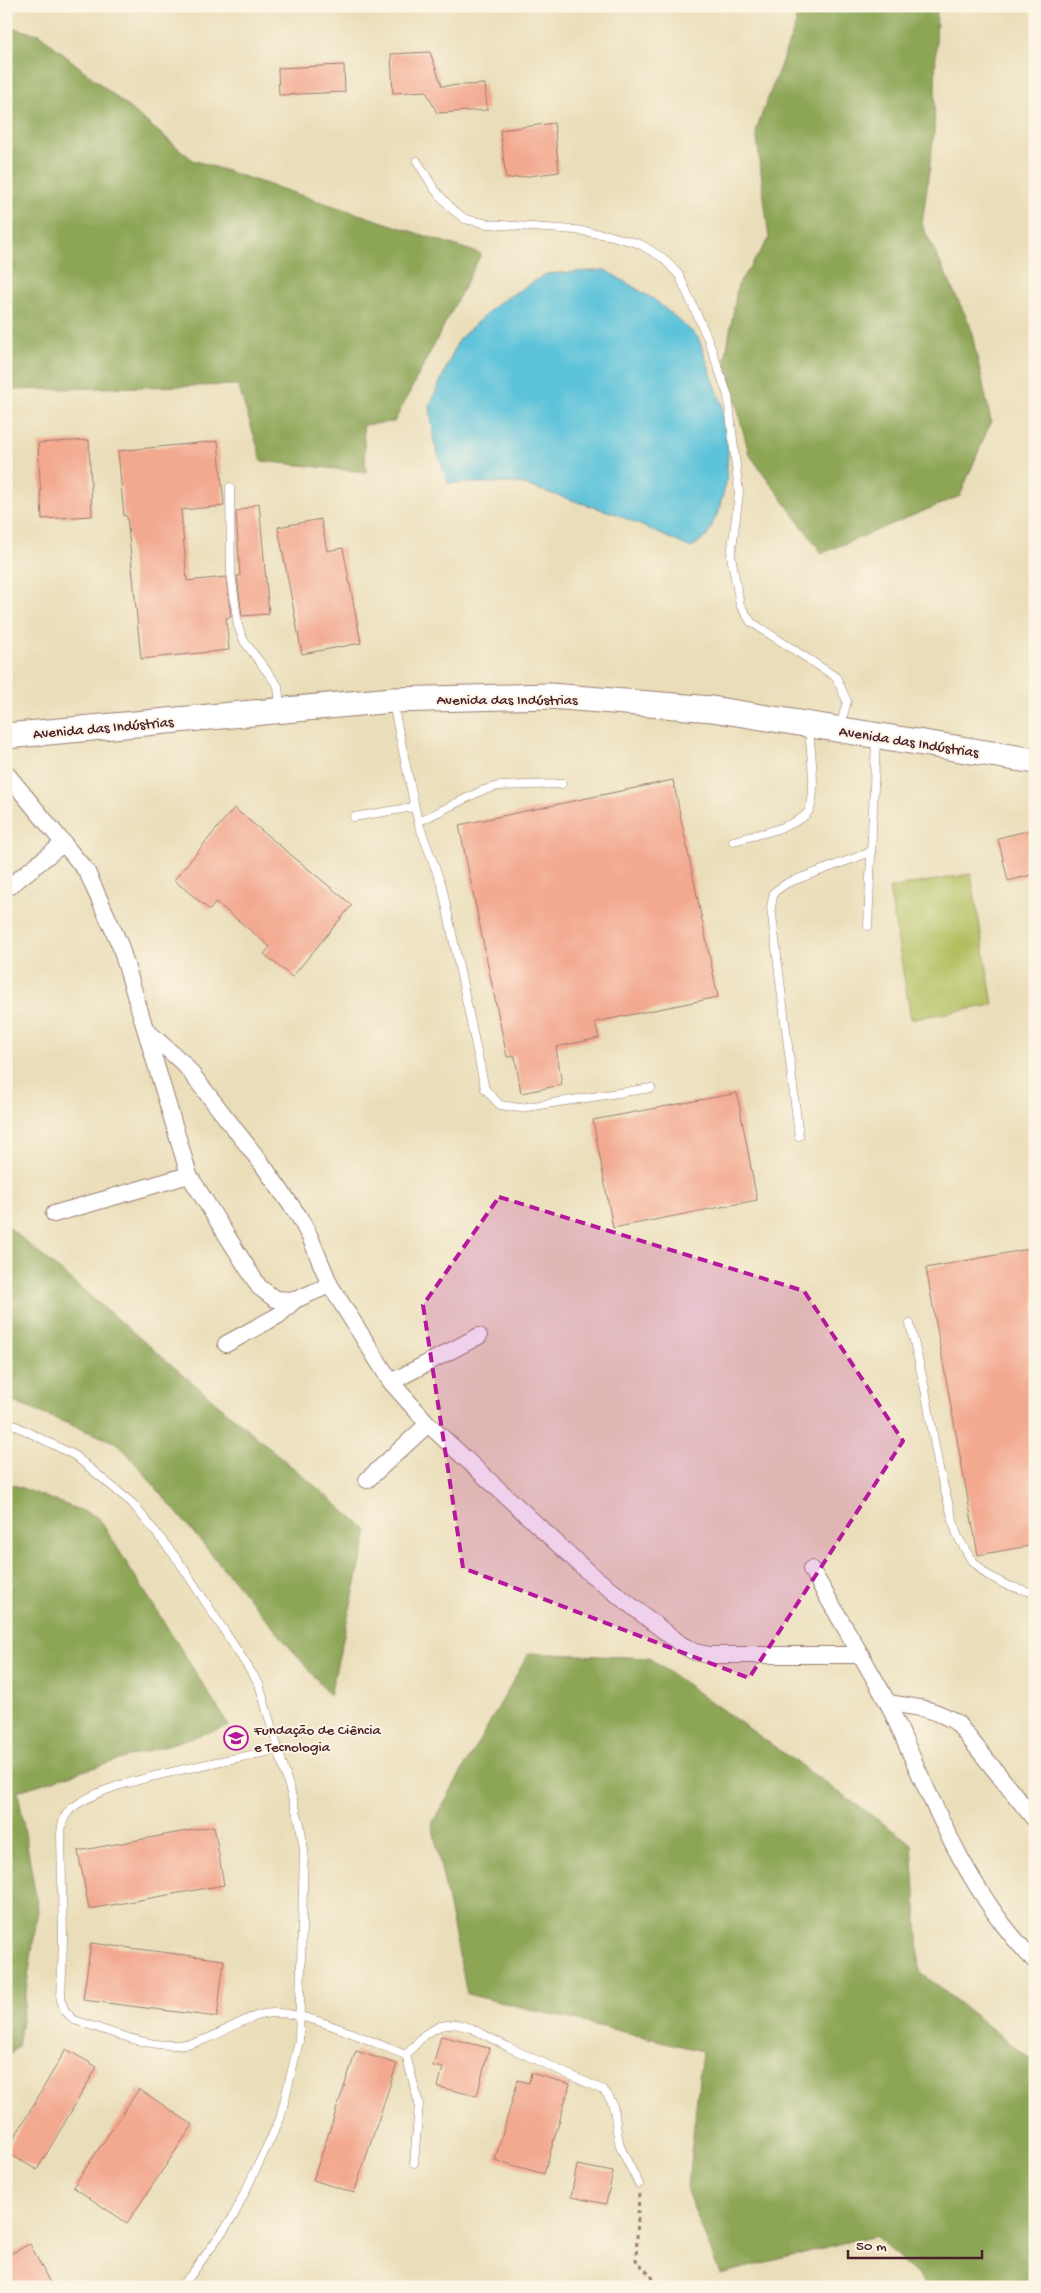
<svg xmlns="http://www.w3.org/2000/svg" width="1041" height="2293" font-family="'Gochi Hand',sans-serif">
<rect width="100%" height="100%" fill="#fcf5e5"/>
<filter id="ink" filterUnits="userSpaceOnUse"><feTurbulence type="fractalNoise" baseFrequency=".02" numOctaves="2"/><feDisplacementMap in="SourceGraphic" scale="10" xChannelSelector="R" yChannelSelector="G"/><feConvolveMatrix kernelMatrix="1 2 1 2 8 2 1 2 1" color-interpolation-filters="sRGB"/></filter>
<filter id="wash" filterUnits="userSpaceOnUse"><feTurbulence type="fractalNoise" baseFrequency=".0096" numOctaves="4" result="noise"/><feDisplacementMap in="SourceGraphic" scale="20" xChannelSelector="R" yChannelSelector="G"/><feGaussianBlur stdDeviation="1.12" result="paint"/><feColorMatrix in="noise" values="0 0 0 0 0 0 0 0 0 0 0 0 0 0 0 0 0 1.4 0 .05"/><feComposite in="paint" operator="in"/></filter>
<g filter="url(#wash)">
<rect width="100%" height="100%" fill="#eadeba"/>
<!-- green -->
<polygon fill="#b2bf61" stroke="#7e6f46" points="971,874 993,1005 911,1019 889,888"/>
<!-- forest -->
<g fill="#8da657" stroke="#6c6241">
<polygon points="794,6 937,6 934,133 922,225 970,325 991,421 960,496 822,553 749,454 725,360 738,284 769,239 756,130 796,24"/>
<polygon points="6,27 39,34 193,160 481,254 394,422 363,425 366,472 262,461 238,385 6,390"/>
<polygon points="6,1225 368,1531 330,1695 119,1444 6,1399"/>
<polygon points="6,1482 98,1517 229,1726 18,1791 38,1910 18,2047 6,2058"/>
<polygon points="529,1653 649,1658 912,1844 920,1972 1035,2063 1035,2287 929,2287 875,2235 720,2274 687,2191 702,2051 467,1994 432,1824"/>
</g>
<!-- water -->
<polygon fill="#5dc3da" stroke="#547182" points="605,270 655,300 698,337 722,404 728,448 726,484 718,512 707,536 691,548 616,514 518,483 448,483 434,442 430,405 459,339 497,304 546,274"/>
<g id="blocks">
<!-- building -->
<g fill="#f3a990">
<polygon points="430,52 442,86 485,84 487,110 437,113 426,91 393,93 391,54"/>
<polygon points="344,65 345,92 279,95 278,68"/>
<polygon points="554,123 559,172 506,179 500,130"/>
<polygon points="89,440 92,516 42,519 38,443"/>
<polygon points="218,441 224,506 181,510 187,581 226,577 231,617 226,618 229,650 141,659 127,516 124,516 118,451"/>
<polygon points="259,503 269,614 242,616 237,576 240,576 236,512"/>
<polygon points="321,519 327,551 343,548 361,643 302,654 278,527"/>
<polygon points="673,780 718,997 595,1022 599,1038 556,1047 562,1085 521,1093 515,1056 507,1057 459,825"/>
<polygon points="234,808 352,905 292,977 264,954 270,947 216,902 210,910 174,880"/>
<polygon points="1035,829 1035,874 1008,881 998,838"/>
<polygon points="737,1093 757,1200 613,1228 593,1120"/>
<polygon points="1029,1249 1035,1282 1035,1514 1030,1514 1035,1545 978,1555 926,1268"/>
<polygon points="214,1826 224,1885 89,1909 78,1851"/>
<polygon points="91,1943 224,1960 217,2017 83,2000"/>
<polygon points="441,2036 489,2048 477,2096 438,2087 443,2068 433,2066"/>
<polygon points="66,2049 97,2067 37,2170 6,2152"/>
<polygon points="356,2051 397,2064 354,2193 313,2180"/>
<polygon points="531,2073 570,2084 544,2174 495,2160 518,2080 529,2083"/>
<polygon points="139,2089 193,2125 127,2223 73,2187"/>
<polygon points="577,2165 613,2172 606,2204 571,2197"/>
<polygon points="30,2244 52,2287 6,2287 6,2256"/>
</g>
</g>
</g>
<g filter="url(#ink)">
<use href="#blocks" fill-opacity="0" stroke="#9a7e72" stroke-width="1"/>
<g fill="none" stroke-linecap="round" stroke-linejoin="round">
<!-- lane casing -->
<g stroke="#9a7e72" stroke-width="9">
<g id="lane">
<polyline points="417,161 435,190 452,209 465,219 488,224 575,230 608,235 640,244 663,258 679,275 708,339 728,396 739,493 731,556 740,605 751,622 836,677 847,701 840,728"/>
<polyline points="230,487 231,573 238,626 244,641 278,686 280,706"/>
<polyline points="393,704 418,822 442,886 485,1089 500,1105 520,1108 651,1088"/>
<polyline points="354,817 414,807"/>
<polyline points="418,822 481,791 498,786 562,784"/>
<path d="M733,841C751,836 798,827 808,812C818,798 810,748 809,729"/>
<polyline points="868,926 876,740"/>
<polyline points="799,1136 771,907 774,892 787,883 871,852"/>
<polyline points="910,1324 925,1389 939,1469 957,1535 970,1558 986,1574 1006,1585 1035,1593"/>
<polyline points="6,1421 74,1455 132,1503 178,1560 259,1684 300,1824 304,1850 299,2041 280,2119 233,2217 191,2275 180,2287"/>
<path d="M278,1750C239,1757 201,1765 163,1774C132,1782 96,1789 71,1809C63,1816 62,1824 61,1833L63,1940L61,2000L65,2011L74,2020C117,2033 161,2056 206,2039C228,2031 248,2014 273,2013C307,2011 371,2042 406,2055L419,2104L414,2163"/>
<path d="M406,2055L424,2035L440,2026L455,2024L471,2028L508,2047L603,2090C620,2105 613,2129 621,2148C626,2160 633,2172 639,2184"/>
</g>
</g>
<!-- street casing -->
<g stroke="#9a7e72" stroke-width="18">
<g id="street">
<path d="M6,773L87,872L120,945L189,1175L259,1287L275,1299L295,1300L330,1285L391,1382L428,1424L588,1572L682,1645L695,1652L710,1655H861L888,1703C915,1707 934,1708 957,1723L1035,1820"/>
<polyline points="6,889 64,843"/>
<polyline points="147,1031 184,1064 262,1164 298,1215 310,1237 330,1285"/>
<polyline points="54,1214 189,1175"/>
<polyline points="226,1344 279,1315 295,1300"/>
<polyline points="391,1382 479,1336"/>
<polyline points="367,1480 428,1424"/>
<polyline points="811,1569 861,1655"/>
<path d="M888,1703C927,1789 967,1894 1035,1961"/>
</g>
</g>
<!-- primary casing -->
<g stroke="#9a7e72" stroke-width="27">
<polyline id="primary" points="6,736 392,700 550,696 712,709 1035,761"/>
</g>
<!-- path -->
<polyline stroke="#9a7e72" stroke-width="3" stroke-dasharray="4 4" stroke-linecap="butt" points="639,2194 636,2260 661,2287"/>
<!-- lane -->
<use href="#lane" stroke="#fff" stroke-width="8"/>
<!-- street -->
<use href="#street" stroke="#fff" stroke-width="16"/>
<!-- primary -->
<use href="#primary" stroke="#fff" stroke-width="25"/>
</g>
</g>
<!-- marked area -->
<path fill="#b5179e" fill-opacity="0.2" stroke="#b5179e" stroke-width="4" stroke-dasharray="10 6" stroke-linejoin="round" d="M499,1197L804,1291L903,1441L749,1678L463,1568L423,1305Z"/>
<!-- icons -->
<defs>
<g id="university-ring" transform="scale(1.25)"><circle r="9.5" fill="#fcf5e5" stroke="#b5179e" stroke-width="1.5"/><path d="M0-5L7-2L0 1L-7-2ZM-4 1L0 2.5L4 1V4Q0 6-4 4Z" fill="#b5179e"/></g>
</defs>
<g fill-rule="evenodd">
<use href="#university-ring" x="236" y="1738"/>
</g>
<g text-anchor="middle" stroke-width="4" stroke-linejoin="round" paint-order="stroke">
<!-- street labels -->
<g font-size="15" fill="#4a1f2b" stroke="#fcf5e5">
<text x="507" y="704">Avenida das Indústrias</text>
<text transform="translate(103 727) rotate(-5)" y="5">Avenida das Indústrias</text>
<text transform="translate(909 741) rotate(9)" y="5">Avenida das Indústrias</text>
</g>
<!-- poi labels -->
<g font-size="15" fill="#4a1f2b" stroke="#fcf5e5" text-anchor="start">
<text x="254" y="1734">Fundação de Ciência<tspan x="254" dy="17">e Tecnologia</tspan></text>
</g>
</g>
<!-- margin -->
<rect width="1041" height="2293" fill="none" stroke="#fcf5e5" stroke-width="25"/>
<!-- scale -->
<path d="M848 2250v8h134v-8" fill="none" stroke="#4a1f2b" stroke-width="2.5"/>
<text x="856" y="2250" font-size="15" fill="#4a1f2b" stroke="#fcf5e5" stroke-width="4" paint-order="stroke">50 m</text>
</svg>
